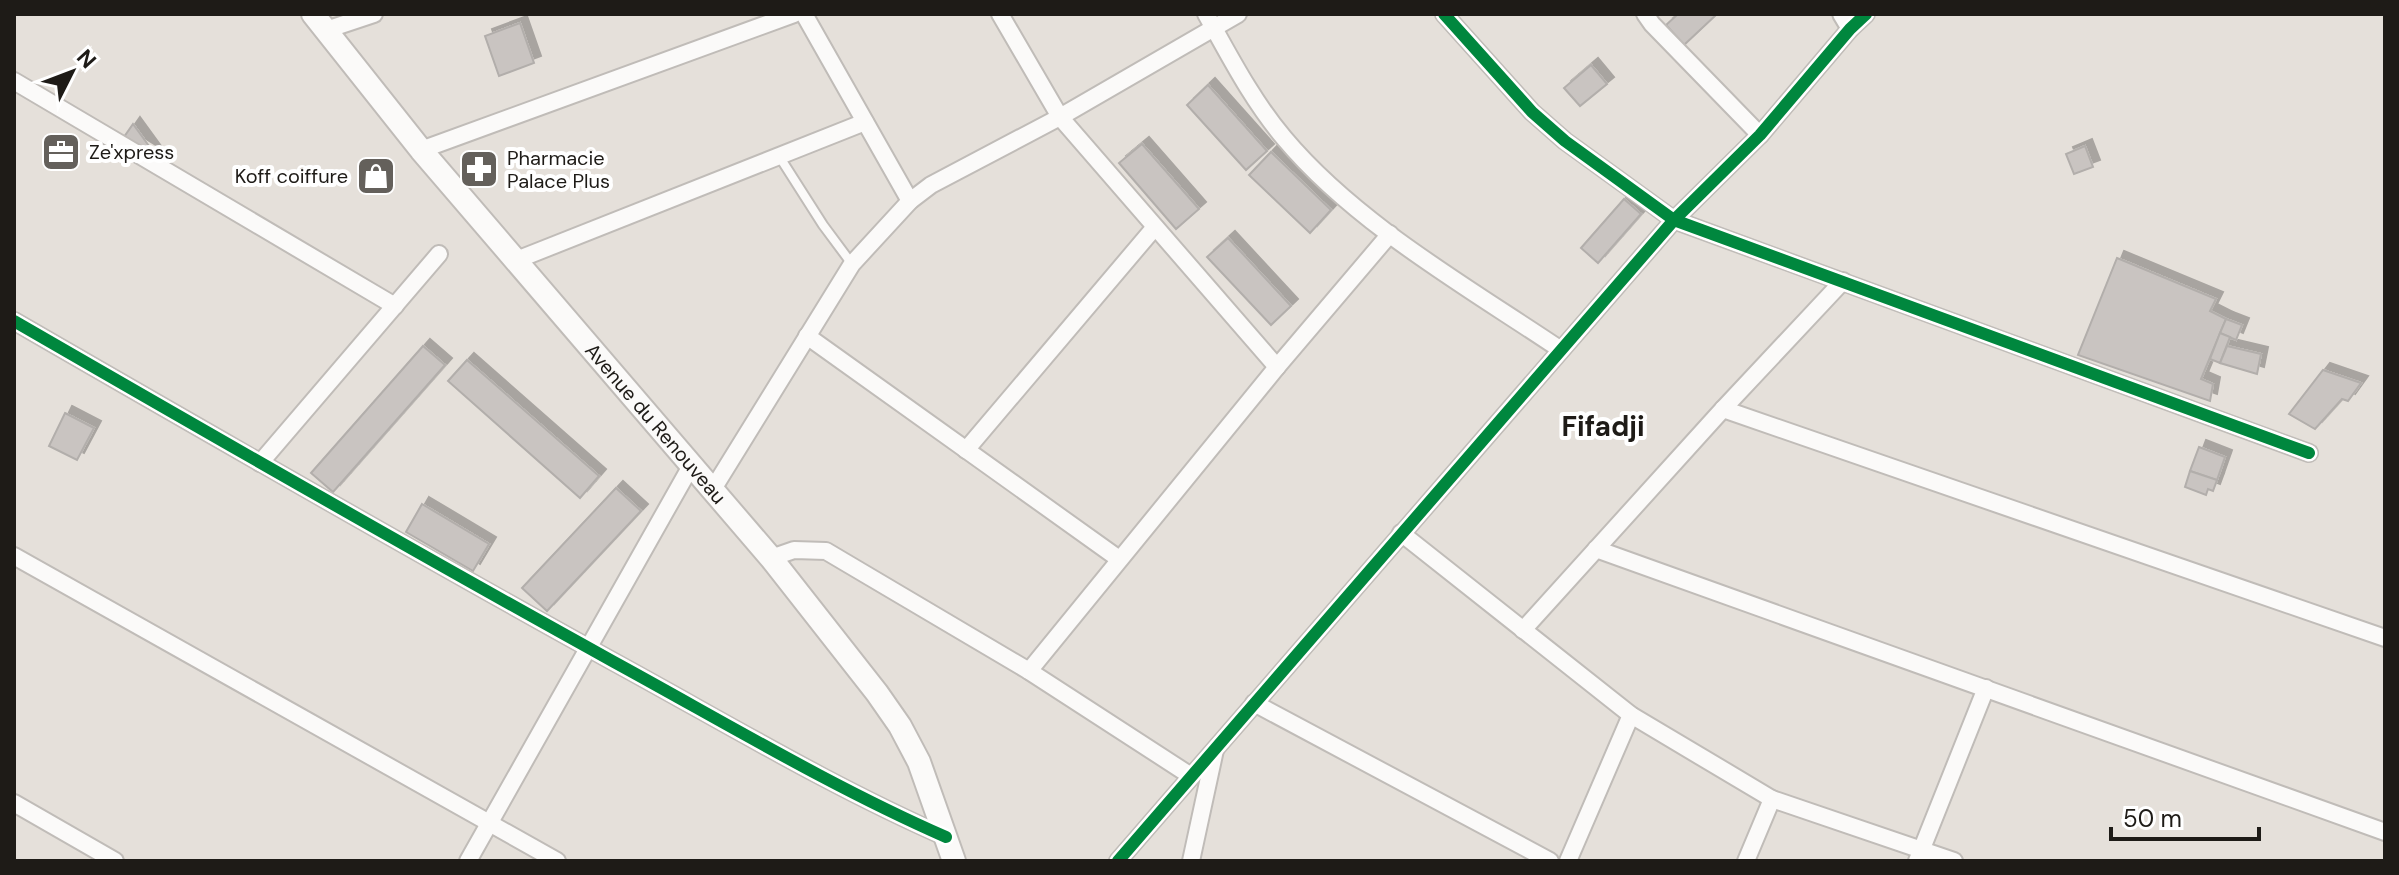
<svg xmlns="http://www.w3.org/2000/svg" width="2399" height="875" font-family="'DM Sans',sans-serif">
<defs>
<filter id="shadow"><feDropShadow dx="7" dy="-7" stdDeviation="0" flood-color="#0004"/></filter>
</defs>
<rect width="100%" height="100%" fill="#e5e0da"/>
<!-- building -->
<g fill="#c9c4c1" stroke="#b2aeab" stroke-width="2" filter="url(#shadow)">
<polygon points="1678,14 1717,14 1684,45 1666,25"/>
<polygon points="520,23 534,63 499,76 485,36"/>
<polygon points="1591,65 1607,84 1580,106 1564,88"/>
<polygon points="1208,85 1267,151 1246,170 1187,105"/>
<polygon points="133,124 157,157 124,137"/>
<polygon points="1142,144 1199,209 1176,229 1119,163"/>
<polygon points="2085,146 2093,167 2074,174 2066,154"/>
<polygon points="1271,152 1331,210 1310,233 1249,175"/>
<polygon points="1624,199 1641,214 1598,263 1581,248"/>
<polygon points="1228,238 1291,306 1271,325 1207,257"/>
<polygon points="2117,258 2216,299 2210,311 2226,319 2201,379 2213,384 2210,401 2078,355"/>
<polygon points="2226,319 2242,325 2236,340 2220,333"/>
<polygon points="2220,333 2230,337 2220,363 2210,359"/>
<polygon points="423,346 445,365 333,492 311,473"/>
<polygon points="2227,346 2261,354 2257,374 2220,363"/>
<polygon points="467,360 599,476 580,498 448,381"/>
<polygon points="2323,370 2361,383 2348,401 2342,399 2315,429 2289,414"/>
<polygon points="65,413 94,428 77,460 49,446"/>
<polygon points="2199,447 2225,457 2217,480 2190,471"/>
<polygon points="2190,471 2217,480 2213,491 2208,489 2206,495 2185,487"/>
<polygon points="616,488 641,511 547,611 522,588"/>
<polygon points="422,504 489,544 473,571 406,532"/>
</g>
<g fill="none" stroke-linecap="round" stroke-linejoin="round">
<!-- service casing -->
<g stroke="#c0bcb8" stroke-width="12">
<polyline id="service" points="779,156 823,225 852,264"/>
</g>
<!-- minor casing -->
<g stroke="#c0bcb8" stroke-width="20">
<g id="minor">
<polyline points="804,14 910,201"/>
<polyline points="1000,14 1060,117 1277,367"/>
<path d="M1206,14C1230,57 1252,100 1284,138C1356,224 1469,288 1561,350"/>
<polyline points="1444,14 1532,112 1565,141 1674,220 2309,453"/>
<polyline points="1645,14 1652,24 1760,135"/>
<polyline points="1841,14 1850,29"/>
<polyline points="326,30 374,14"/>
<polyline points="14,81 395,306"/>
<polyline points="421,150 794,14"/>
<polyline points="514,261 865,122"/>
<path d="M14,321C213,436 413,551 614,662C724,722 832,787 946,837"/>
<polyline points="807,336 1119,559"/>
<polyline points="1723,409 2385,638"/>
<polyline points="966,450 1155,227"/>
<polyline points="260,463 439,254"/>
<polyline points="713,489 852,264 910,201 931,185 1060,117 1238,14"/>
<polyline points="1401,533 1631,715 1772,799 1954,861"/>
<polyline points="1596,549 2385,832"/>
<polyline points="14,556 557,861"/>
<polyline points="771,558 794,550 826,551 1029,671 1191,776"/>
<polyline points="1523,630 1723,409 1843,281"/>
<polyline points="1029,671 1277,367 1390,234"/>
<polyline points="1254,703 1550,861"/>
<polyline points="14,803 115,861"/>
<polyline points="468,861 691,466"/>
<polyline points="1118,861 1674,220 1760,135 1850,29 1866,14"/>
<polyline points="1191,861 1215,750"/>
<polyline points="1568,861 1631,715"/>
<polyline points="1746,861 1772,799"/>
<polyline points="1917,861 1986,688"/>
</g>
</g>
<!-- secondary casing -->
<g stroke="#c0bcb8" stroke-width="26">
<g id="secondary">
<path id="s1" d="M313,14L421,150L771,558L877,693L900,726L919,762L954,861"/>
</g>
</g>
<!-- service -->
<use href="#service" stroke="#fbfaf9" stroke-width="8"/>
<!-- minor -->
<use href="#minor" stroke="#fbfaf9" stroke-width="16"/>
<!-- secondary -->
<use href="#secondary" stroke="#fbfaf9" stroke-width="22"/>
<!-- cycleway casing -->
<g stroke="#fff" stroke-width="17">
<g id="cycleway">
<polyline points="1444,14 1532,112 1565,141 1674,220 2309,453"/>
<path d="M14,321C213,436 413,551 614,662C724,722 832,787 946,837"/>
<polyline points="1118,861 1674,220 1760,135 1850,29 1866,14"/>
</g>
</g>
<!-- cycleway -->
<use href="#cycleway" stroke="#00873e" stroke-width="12"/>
</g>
<!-- icons -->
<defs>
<g id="office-square" transform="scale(2)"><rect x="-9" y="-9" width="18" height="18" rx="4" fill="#64605b" stroke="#fff"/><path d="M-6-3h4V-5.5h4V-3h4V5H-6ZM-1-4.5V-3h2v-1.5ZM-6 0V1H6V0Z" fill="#fff"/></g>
<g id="pharmacy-square" transform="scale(2)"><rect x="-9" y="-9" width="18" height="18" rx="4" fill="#64605b" stroke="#fff"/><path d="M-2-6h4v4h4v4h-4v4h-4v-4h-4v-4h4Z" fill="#fff"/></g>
<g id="shop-square" transform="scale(2)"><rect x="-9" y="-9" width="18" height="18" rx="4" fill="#64605b" stroke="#fff"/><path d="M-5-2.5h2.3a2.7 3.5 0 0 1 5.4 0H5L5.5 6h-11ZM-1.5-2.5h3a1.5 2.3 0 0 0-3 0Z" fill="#fff"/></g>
</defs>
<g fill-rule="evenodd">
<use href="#office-square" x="61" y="152"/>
<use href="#pharmacy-square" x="479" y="169"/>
<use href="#shop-square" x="376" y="176"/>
</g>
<g text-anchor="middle" stroke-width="8" stroke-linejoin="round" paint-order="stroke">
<!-- poi labels -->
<g font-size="20" fill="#1e1b17" stroke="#fff" text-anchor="start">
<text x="89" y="159">Ze'xpress</text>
<text x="507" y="165">Pharmacie<tspan x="507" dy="23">Palace Plus</tspan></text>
<text x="348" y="183" text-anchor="end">Koff coiffure</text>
</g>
<!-- street labels -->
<g font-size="20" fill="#1e1b17" stroke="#fff">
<text dy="7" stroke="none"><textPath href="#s1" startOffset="534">Avenue du Renouveau</textPath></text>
</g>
<!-- district labels -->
<g font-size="28" font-weight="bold" fill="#1e1b17" stroke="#fff">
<text x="1603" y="436">Fifadji</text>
</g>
</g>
<!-- border -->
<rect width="2399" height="875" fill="none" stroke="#1e1b17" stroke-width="32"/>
<!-- north arrow -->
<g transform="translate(72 72) rotate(48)" stroke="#ffffff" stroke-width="6" paint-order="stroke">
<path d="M0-6L14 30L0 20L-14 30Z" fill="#1e1b17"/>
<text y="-12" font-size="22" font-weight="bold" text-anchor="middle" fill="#1e1b17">N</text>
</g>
<!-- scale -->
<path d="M2111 827v12h148v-12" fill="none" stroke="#1e1b17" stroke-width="4"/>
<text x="2123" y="827" font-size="24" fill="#1e1b17" stroke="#ffffff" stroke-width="6" paint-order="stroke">50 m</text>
</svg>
